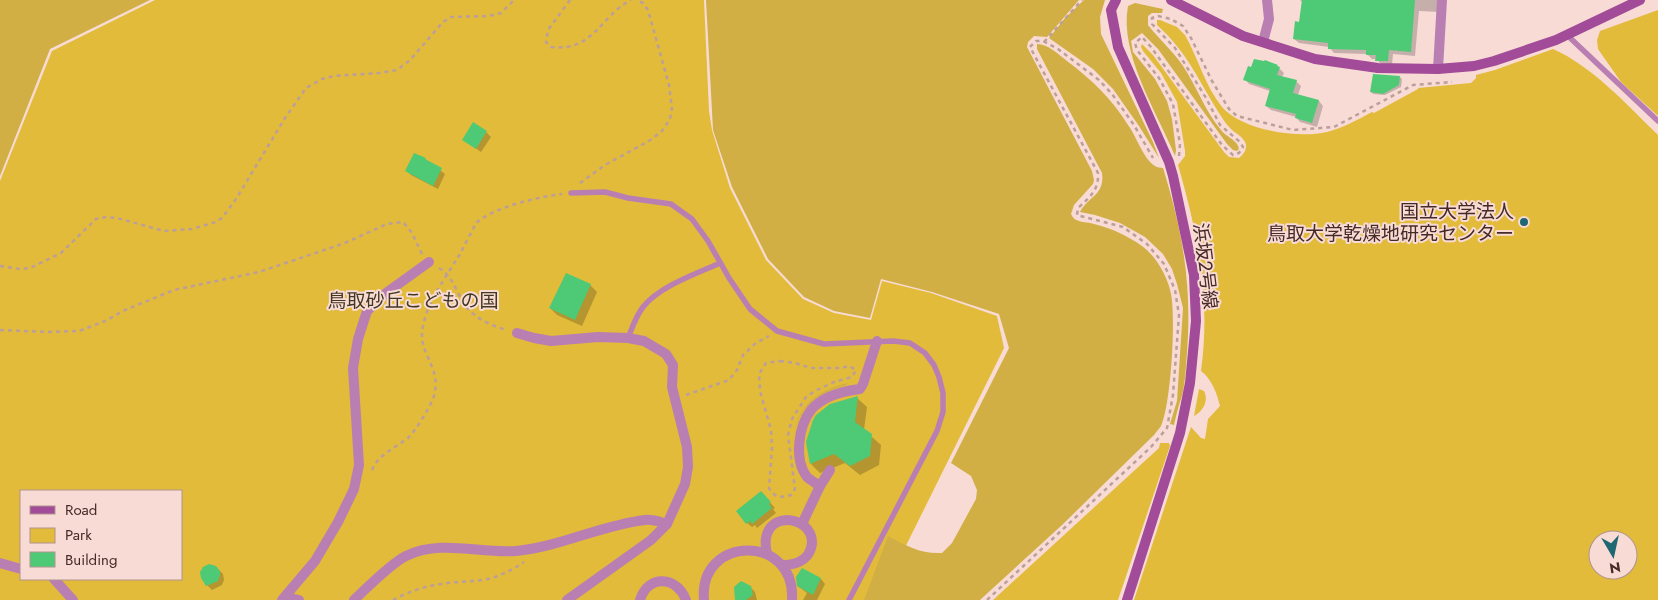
<svg xmlns="http://www.w3.org/2000/svg" width="1658" height="600" font-family="Jost,'Noto Sans JP',sans-serif">
<rect width="100%" height="100%" fill="#f8dbd5"/>
<!-- green -->
<g fill="#e2bb3b" fill-rule="evenodd">
<path d="M155,0H704L709,111L712,130L730,188L766,260L803,299L834,313L871,320L882,281L931,293L997,316L1004,348L879,600H0V181L52,51ZM21,491H181V579H21Z"/>
<polygon points="1658,10 1658,116 1621,82 1598,49 1597,40 1600,31"/>
<path d="M1157,20H1160L1177,27L1185,35C1198,58 1205,86 1222,107C1242,130 1297,139 1327,132C1343,128 1357,120 1372,112L1374,113L1418,89V88L1471,83L1476,78V75L1495,70L1553,49C1592,66 1627,105 1658,135V600H1134L1191,427L1201,438L1205,439L1208,419L1220,406C1217,394 1212,379 1201,371C1211,299 1198,234 1178,165L1185,156V151L1177,102L1161,73L1143,51L1141,47L1142,44L1153,55L1224,152L1229,157L1239,158C1244,154 1248,148 1245,142C1242,136 1235,133 1231,129C1227,125 1224,121 1221,116C1199,82 1189,54 1157,25ZM1598,540H1628V570H1598Z"/>
<path d="M1199,389L1204,391C1209,401 1203,411 1194,416Z"/>
<polygon points="1160,443 1169,443 1170,446 1118,600 993,600 1159,448"/>
</g>
<!-- forest -->
<g fill="#d1af45">
<polygon points="0,0 150,0 50,49 0,176"/>
<path d="M706,0H1079L1047,37L1034,36L1028,42L1027,47L1092,171L1094,180L1093,184L1074,205L1071,214C1073,218 1075,220 1079,221C1084,223 1089,222 1094,224C1111,228 1128,236 1142,246C1156,256 1168,277 1171,294C1176,318 1171,404 1161,426C1159,429 1156,432 1154,435L1062,525L980,600H864L888,536C907,546 920,554 942,553L952,543L976,499L977,490L971,476L951,463L1009,348L999,314L932,292L881,279L870,318L834,311L804,297L768,259L732,187L713,130Z"/>
<polygon points="1084,0 1105,0 1100,17 1101,34 1153,142 1159,158 1139,126 1113,89 1093,69 1049,38 1065,18"/>
<path d="M1135,3L1163,9L1162,13H1152L1148,16V25C1159,39 1173,51 1183,66C1197,87 1205,111 1221,130C1226,137 1238,140 1239,149L1237,151L1233,150L1227,144L1158,49L1142,33L1131,41L1133,52L1155,79L1167,101L1172,119L1176,150L1175,156C1157,112 1119,54 1128,6Z"/>
<path d="M1037,44C1048,44 1058,54 1067,61C1091,79 1112,99 1128,125C1136,136 1141,152 1150,162C1153,165 1157,168 1163,168C1183,233 1192,285 1187,353C1186,366 1185,388 1181,399C1178,407 1176,416 1174,425L1170,424L1177,401L1183,308L1177,284L1172,269L1163,254L1145,237L1120,223L1095,215L1080,212C1089,196 1105,195 1102,173L1037,49Z"/>
<path d="M847,383V385C818,392 795,409 794,441C794,451 797,460 799,469L797,470C787,424 800,395 847,383Z"/>
</g>
<!-- shadow -->
<g fill="#0003">
<polygon points="1300,0 1439,0 1439,12 1419,11 1415,56 1393,54 1392,65 1381,65 1377,59 1372,59 1367,54 1334,53 1329,47 1299,43 1294,39 1300,23 1303,3"/>
<polygon points="1266,61 1277,66 1284,73 1282,77 1296,81 1301,86 1298,95 1319,101 1323,106 1317,127 1300,122 1296,117 1271,110 1266,106 1270,91 1249,84 1245,79 1252,68"/>
<polygon points="1400,77 1402,79 1401,87 1385,95 1373,94 1371,92"/>
<polygon points="486,132 491,137 481,152 464,140"/>
<polygon points="415,154 425,159 445,174 438,189 411,175 406,170"/>
<polygon points="590,285 597,292 582,326 557,315 550,308"/>
<polygon points="857,398 867,407 864,430 881,445 879,465 860,475 845,463 820,473 811,464"/>
<polygon points="766,498 775,508 773,509 776,513 757,528 755,525 752,527 747,523"/>
<polygon points="218,569 223,574 224,580 222,585 212,590 207,585"/>
<polygon points="803,570 821,579 825,584 817,600 803,600 807,593 798,586"/>
<polygon points="750,587 755,592 757,600 738,600"/>
</g>
<!-- building -->
<g fill="#4ec976">
<polygon points="1302,0 1415,0 1411,52 1389,50 1388,61 1375,61 1376,55 1366,55 1366,50 1328,49 1328,43 1293,39 1295,21 1299,22"/>
<polygon points="1254,59 1264,61 1265,60 1278,65 1277,66 1280,67 1277,75 1297,80 1293,93 1319,100 1312,123 1295,118 1296,114 1265,106 1270,89 1243,80 1248,66 1251,67"/>
<polygon points="1373,74 1400,76 1399,85 1383,94 1370,92"/>
<polygon points="473,122 487,131 476,149 462,140"/>
<polygon points="414,153 426,158 425,159 442,168 433,186 405,171"/>
<polygon points="566,273 591,284 575,320 549,308"/>
<polygon points="858,396 855,422 872,434 870,456 850,466 834,454 810,464 806,442 813,420 816,415 830,404"/>
<polygon points="761,491 771,502 769,504 772,508 752,524 750,521 746,524 736,511"/>
<polygon points="209,564 216,566 220,571 220,575 218,581 206,586 201,578 200,572 203,567"/>
<polygon points="802,568 821,578 813,595 797,586 796,577"/>
<polygon points="741,581 751,586 753,595 746,600 735,600 734,587"/>
</g>
<g fill="none" stroke-linecap="round" stroke-linejoin="round">
<!-- path -->
<g stroke="#bc9f9a" stroke-width="2.5" stroke-dasharray="4 4" stroke-linecap="butt">
<path d="M570,0L548,30L546,42L551,47C594,52 600,16 631,0"/>
<polyline points="1044,42 1082,0"/>
<polyline points="1179,156 1180,144 1173,104 1159,78 1137,50 1135,43 1142,37 1151,47 1222,145 1233,155 1239,153 1243,147 1240,142 1220,125 1206,98 1175,48 1152,24 1152,18 1158,16 1171,19 1183,26 1191,38 1212,81 1229,109 1237,116 1293,130 1334,127 1413,85 1452,82"/>
<polyline points="580,183 605,165 649,141 662,131 670,119 672,108 669,85 648,10 643,3 636,0"/>
<polyline points="0,266 20,269 30,268 61,253 96,219 106,217 117,218 164,231 192,229 216,222 222,218 236,199 285,118 306,88 322,79 334,76 379,73 397,70 410,60 443,22 451,17 489,16 501,13 514,0"/>
<path d="M439,268C454,277 456,293 466,306C475,319 491,325 506,330"/>
<polyline points="0,330 48,332 79,331 105,321 125,310 174,290 259,272 345,243 387,224 403,222 412,233 422,254"/>
<path d="M780,361L795,363L811,368H841L849,366L856,370L852,377L834,382L815,391L806,397L792,419L788,435L795,489L791,495C780,498 775,498 769,488L772,448L771,430L760,391L759,374L766,363Z"/>
<polyline points="686,395 729,380 737,370 743,355 756,343 769,336"/>
<path d="M372,470C378,455 395,448 408,438C415,432 429,408 433,399C443,369 421,358 422,333C424,306 446,277 460,254C465,244 471,233 476,223C494,207 538,197 562,194"/>
<path d="M393,600C408,592 425,586 441,584C458,581 476,582 492,578C504,574 514,569 524,562"/>
<path d="M987,600L1151,447L1167,428L1173,395L1179,315L1175,290L1164,264L1147,244L1123,227L1077,215L1078,208C1090,197 1099,190 1098,173L1030,47L1036,41H1043L1058,49L1099,80L1112,94L1134,125L1153,158"/>
</g>
<!-- lane -->
<g stroke="#ba7fb2" stroke-width="5.5">
<polyline points="1567,35 1658,121"/>
<polyline points="571,193 605,192 628,198 671,204 692,219 708,241 729,278 750,309 777,331 824,344 893,341 910,343 925,353 934,365 939,377 943,393 943,412 937,431 849,600"/>
<path d="M628,338C632,328 636,316 643,307C660,286 696,274 720,263"/>
</g>
<!-- street -->
<g stroke="#ba7fb2" stroke-width="10">
<polyline points="1263,42 1269,19 1267,0"/>
<polyline points="1438,69 1442,0"/>
<polyline points="517,333 534,338 551,341 598,337 628,338 644,341 666,354 673,365 672,387 687,447 688,467 685,484 667,524 651,540 567,600"/>
<path d="M820,486C816,483 810,480 807,477C794,460 798,427 811,410C822,397 843,391 860,389L863,384L877,341"/>
<polyline points="802,524 820,486 830,470"/>
<path d="M767,554C766,549 765,543 766,538C772,505 825,522 809,553C803,563 793,565 782,565"/>
<polyline points="0,563 21,569"/>
<polyline points="54,579 73,600"/>
<polyline points="286,597 299,600"/>
<polyline points="282,600 315,561 338,522 354,489 359,465 353,368 358,339 367,311 386,293 429,262"/>
<path d="M354,600C368,587 390,564 406,556C441,539 480,554 516,551C560,547 601,525 645,520C653,519 660,522 667,524"/>
<path d="M640,600C648,574 677,576 686,600"/>
<path d="M704,600C698,535 796,533 792,600"/>
</g>
<!-- secondary -->
<g stroke="#a24b99" stroke-width="10">
<polyline points="1116,0 1111,10 1118,47 1169,162 1173,176 1194,275 1196,321 1190,383 1180,433 1127,600"/>
<polyline points="1171,0 1243,36 1315,59 1378,68 1438,69 1474,66 1494,61 1556,40 1640,0"/>
</g>
</g>
<!-- markers -->
<circle fill="#1e6874" stroke="#f8dbd5" stroke-width="2" cx="1524" cy="222" r="5"/>
<g text-anchor="middle" stroke-width="4" stroke-linejoin="round" paint-order="stroke">
<!-- poi labels -->
<g font-size="19" fill="#462a25" stroke="#f8dbd5" text-anchor="end">
<text x="1514" y="218">国立大学法人<tspan x="1514" dy="22">鳥取大学乾燥地研究センター</tspan></text>
</g>
<!-- street labels -->
<g font-size="19" fill="#462a25" stroke="#f8dbd5">
<text transform="translate(1206 266) rotate(83)" y="7">浜坂2号線</text>
</g>
<!-- park labels -->
<g font-size="19" fill="#403821" stroke="#f8dbd5">
<text x="413" y="307">鳥取砂丘こどもの国</text>
</g>
</g>
<!-- legend -->
<rect x="20" y="490" width="162" height="90" fill="#f8dbd5" stroke="#b1948f"/>
<rect x="30" y="506" width="25" height="8" fill="#a24b99" stroke="#b1948f"/>
<text x="65" y="515" font-size="15" fill="#462a25">Road</text>
<rect x="30" y="528" width="25" height="15" fill="#e2bb3b" stroke="#b1948f"/>
<text x="65" y="540" font-size="15" fill="#462a25">Park</text>
<rect x="30" y="552" width="25" height="15" fill="#4ec976" stroke="#b1948f"/>
<text x="65" y="565" font-size="15" fill="#462a25">Building</text>
<!-- north arrow -->
<g transform="translate(1613 555) rotate(171)"><circle r="24" fill="#f8dbd5" stroke="#b1948f"/>
<path d="M0-4L9 19L0 12L-9 19Z" fill="#1e6874"/>
<text y="-8" font-size="14" font-weight="bold" text-anchor="middle" fill="#462a25">N</text>
</g>
</svg>
